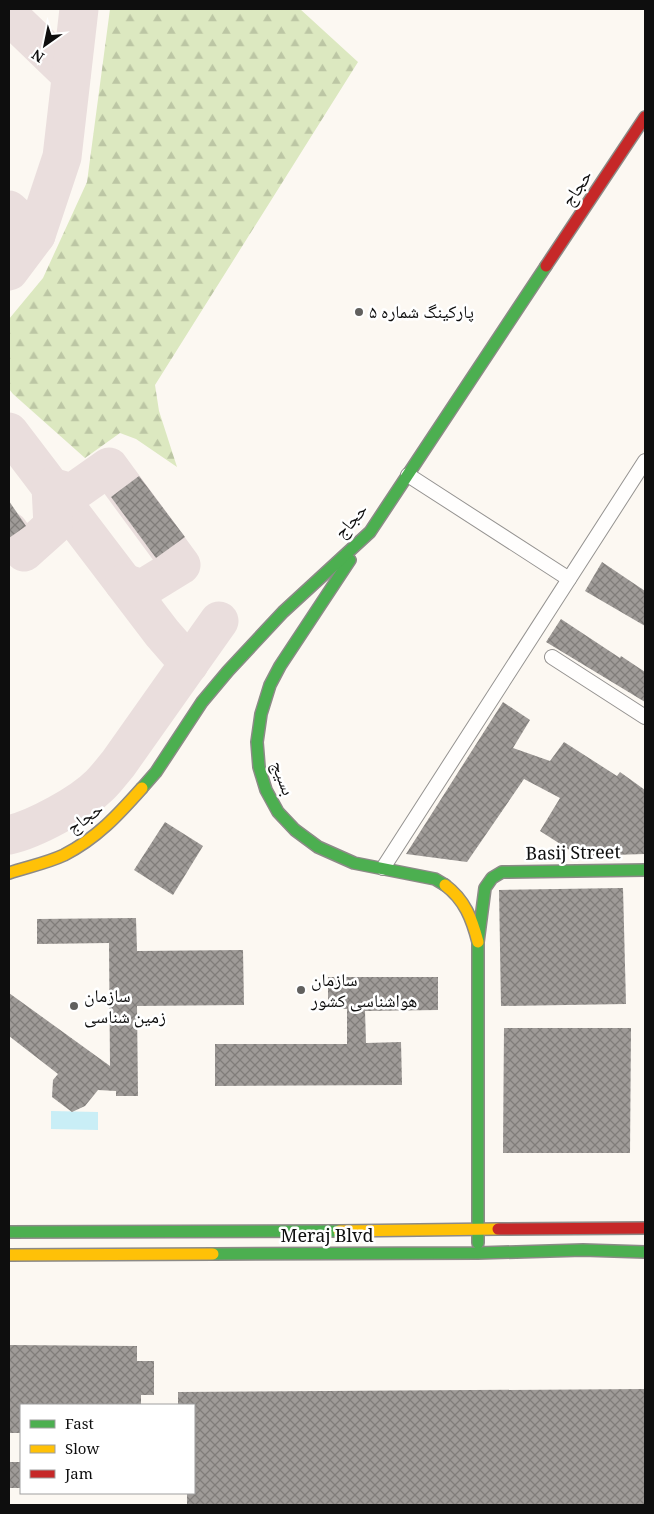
<svg xmlns="http://www.w3.org/2000/svg" width="654" height="1514" font-family="Georgia,'Noto Naskh Arabic',serif">
<defs>
<pattern id="forest-firs" width="22" height="20" patternUnits="userSpaceOnUse" patternTransform="scale(1.25)"><rect width="22" height="20" fill="#dce8c0"/><path d="M5 1l3.5 6h-7zM16 11l3.5 6h-7z" fill="#bcc6a4"/></pattern>
<pattern id="building-cross-hatch" width="8" height="8" patternUnits="userSpaceOnUse" patternTransform="scale(1.25)"><rect width="8" height="8" fill="#9f9b98"/><path d="M0 0l8 8M0 8l8-8" fill="none" stroke="#807d7a"/></pattern>
</defs>
<rect width="100%" height="100%" fill="#fcf8f2"/>
<!-- forest -->
<polygon fill="url(#forest-firs)" points="110,9 300,9 358,62 155,385 159,411 177,467 136,439 120,433 85,458 13,394 9,389 9,319 43,278 87,182"/>
<!-- water -->
<polygon fill="#c9eef6" points="51,1111 98,1112 98,1130 51,1129"/>
<g fill="none" stroke-linecap="round" stroke-linejoin="round">
<!-- taxiway -->
<g stroke="#eadedd" stroke-width="39">
<polyline points="9,15 71,75"/>
<polyline points="9,210 36,235"/>
<polyline points="9,271 36,235 62,157 79,9"/>
<polyline points="9,432 162,633 189,664"/>
<polyline points="9,531 24,552 53,526 51,487 72,493 109,467 181,565 142,589 124,583"/>
<path d="M9,835C35,829 81,804 100,785C107,778 112,771 118,764L219,621"/>
</g>
</g>
<!-- building -->
<g fill="url(#building-cross-hatch)">
<polygon points="139,476 185,537 156,558 111,497"/>
<polygon points="9,501 26,526 9,538"/>
<polygon points="602,562 645,591 645,626 585,591"/>
<polygon points="561,619 620,658 621,656 645,672 645,702 546,642"/>
<polygon points="503,702 530,720 513,748 550,761 564,742 617,776 620,772 645,790 645,854 579,856 540,831 560,798 524,779 467,862 406,854"/>
<polygon points="165,822 203,846 173,895 134,870"/>
<polygon points="623,888 626,1004 501,1006 499,890"/>
<polygon points="136,918 137,951 243,950 244,1005 137,1006 138,1096 116,1096 116,1091 98,1090 85,1106 72,1112 52,1097 53,1080 58,1074 9,1036 9,993 110,1066 109,943 37,944 37,919"/>
<polygon points="328,977 438,977 438,1010 365,1011 366,1043 401,1042 402,1085 215,1086 215,1044 347,1044 347,1009 328,1009"/>
<polygon points="504,1028 631,1028 630,1153 503,1153"/>
<polygon points="9,1345 137,1346 137,1361 154,1361 154,1395 141,1395 141,1405 21,1405 21,1433 9,1433"/>
<polygon points="645,1389 645,1505 187,1505 187,1493 194,1493 194,1405 178,1405 178,1392"/>
<rect x="9" y="1462" width="12" height="26"/>
</g>
<g fill="none" stroke-linecap="round" stroke-linejoin="round">
<!-- street casing -->
<g stroke="#959391" stroke-width="16">
<g id="street">
<polyline points="408,475 569,579"/>
<polyline points="552,657 645,717"/>
<polyline points="383,868 645,461"/>
</g>
</g>
<!-- fast casing -->
<g stroke="#8c8a87" stroke-width="14">
<g id="fast">
<polyline points="350,560 280,666 270,685 261,714 257,742 259,767 266,790 278,812 295,830 318,847 354,863 435,879 445,885"/>
<polyline points="142,788 156,772 202,702 228,671 283,612 370,532 546,266"/>
<polyline points="9,1232 339,1231"/>
<polyline points="478,1243 478,942 485,888 492,878 502,872 645,870"/>
<polyline points="213,1254 478,1253 583,1250 645,1252"/>
</g>
</g>
<!-- slow casing -->
<g stroke="#8c8a87" stroke-width="14">
<g id="slow">
<path d="M9,873C27,867 47,863 64,855C97,838 118,815 142,788"/>
<path d="M445,885C465,900 472,919 478,942"/>
<polyline points="339,1231 498,1229"/>
<polyline points="9,1255 213,1254"/>
</g>
</g>
<!-- jam casing -->
<g stroke="#8c8a87" stroke-width="14">
<g id="jam">
<polyline points="546,266 645,117"/>
<polyline points="498,1229 645,1228"/>
</g>
</g>
<!-- street -->
<use href="#street" stroke="#fffefd" stroke-width="14"/>
<!-- fast -->
<use href="#fast" stroke="#4caf50" stroke-width="11"/>
<!-- slow -->
<use href="#slow" stroke="#ffc107" stroke-width="11"/>
<!-- jam -->
<use href="#jam" stroke="#c62828" stroke-width="11"/>
</g>
<!-- markers -->
<g fill="#61605e" stroke="#fff" stroke-width="2">
<circle cx="359" cy="312" r="5"/>
<circle cx="301" cy="990" r="5"/>
<circle cx="74" cy="1006" r="5"/>
</g>
<g text-anchor="middle" stroke-width="5" stroke-linejoin="round" paint-order="stroke">
<!-- street labels -->
<g font-size="18" fill="#0e0e0e" stroke="#fff">
<text transform="translate(577 188) rotate(-56)" y="6">حجاج</text>
<text transform="translate(351 521) rotate(-49)" y="6">حجاج</text>
<text transform="translate(283 778) rotate(70)" y="6">بسیج</text>
<text transform="translate(85 818) rotate(-36)" y="6">حجاج</text>
<text transform="translate(573 853) rotate(-1)" y="6">Basij Street</text>
<text x="327" y="1242">Meraj Blvd</text>
</g>
<!-- poi labels -->
<g font-size="18" fill="#0e0e0e" stroke="#fff" text-anchor="start">
<text x="369" y="318">پارکینگ شماره ۵</text>
<text x="311" y="986">سازمان<tspan x="311" dy="21">هواشناسی کشور</tspan></text>
<text x="84" y="1002">سازمان<tspan x="84" dy="21">زمین شناسی</tspan></text>
</g>
</g>
<!-- border -->
<rect width="654" height="1514" fill="none" stroke="#0e0e0e" stroke-width="20"/>
<!-- legend -->
<rect x="20" y="1404" width="175" height="90" fill="#ffffff" stroke="#9f9f9f"/>
<rect x="30" y="1420" width="25" height="8" fill="#4caf50" stroke="#9f9f9f"/>
<text x="65" y="1429" font-size="15" fill="#0e0e0e">Fast</text>
<rect x="30" y="1445" width="25" height="8" fill="#ffc107" stroke="#9f9f9f"/>
<text x="65" y="1454" font-size="15" fill="#0e0e0e">Slow</text>
<rect x="30" y="1470" width="25" height="8" fill="#c62828" stroke="#9f9f9f"/>
<text x="65" y="1479" font-size="15" fill="#0e0e0e">Jam</text>
<!-- north arrow -->
<g transform="translate(45 45) rotate(213)" stroke="#ffffff" stroke-width="4" paint-order="stroke">
<path d="M0-4L9 19L0 12L-9 19Z" fill="#0e0e0e"/>
<text y="-8" font-size="14" font-weight="bold" text-anchor="middle" fill="#0e0e0e">N</text>
</g>
</svg>
